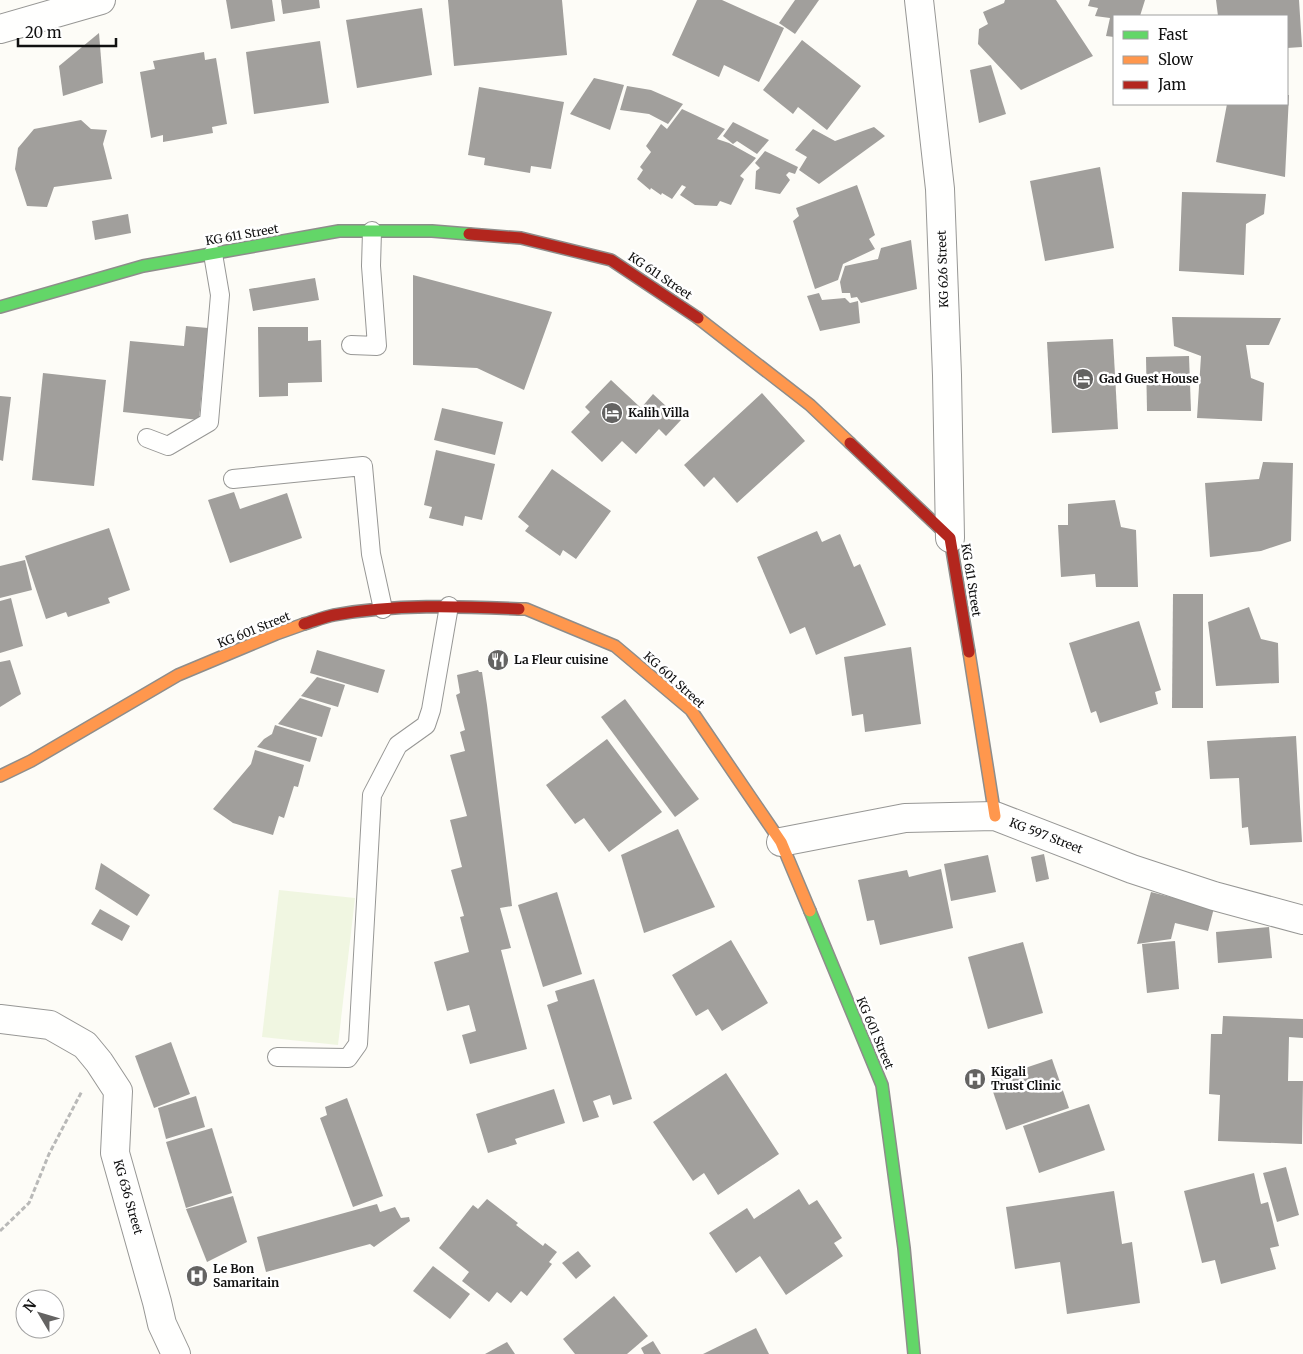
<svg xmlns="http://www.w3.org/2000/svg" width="1303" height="1354" font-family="Merriweather,serif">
<rect width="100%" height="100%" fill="#fdfcf7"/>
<!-- pitch -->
<polygon fill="#f0f6e1" points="279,890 355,898 338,1045 262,1037"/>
<!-- building -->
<g fill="#a19f9c">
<polygon points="226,0 272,0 275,21 231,29"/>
<polygon points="281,0 319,0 320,8 283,14"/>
<polygon points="448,0 562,0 567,55 454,66"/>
<polygon points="697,0 722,0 784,28 759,82 724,65 719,77 672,55"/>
<polygon points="795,0 819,0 795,34 779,23"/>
<polygon points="1005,0 1056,0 1093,56 1021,90 978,44 979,29 988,24 983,12 1004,3"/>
<polygon points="1090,0 1145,0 1140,16 1114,16 1114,37 1106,36 1110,18 1095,16 1098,8 1088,6"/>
<polygon points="1216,0 1299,0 1302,47 1287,48 1287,16 1218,16"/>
<polygon points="422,8 432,75 357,88 346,20"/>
<polygon points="99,33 103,83 63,96 59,66"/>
<polygon points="802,40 861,86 827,130 798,107 793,114 763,90"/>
<polygon points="320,41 329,103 254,114 246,52"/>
<polygon points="204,52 205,60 216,58 227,124 212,127 213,133 163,142 163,135 151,138 140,72 155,69 153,61"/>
<polygon points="991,65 1006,114 979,123 970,70"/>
<polygon points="594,78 624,85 610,130 570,114"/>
<polygon points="627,86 651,90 683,104 668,124 649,114 620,110"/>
<polygon points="479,87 564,102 551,169 531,166 530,173 484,165 485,158 468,155"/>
<polygon points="1287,95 1289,95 1285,177 1216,162 1227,104 1287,104"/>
<polygon points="682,109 725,129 717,139 729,143 756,158 740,176 744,179 731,205 720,201 717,206 695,205 680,195 686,187 682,185 672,199 662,193 661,195 651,188 650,190 637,179 643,170 640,167 651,152 646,146 661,124 667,129"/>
<polygon points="81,120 91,129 107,130 103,144 112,179 54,187 47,207 27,206 15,169 18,148 34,129"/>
<polygon points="733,122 769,140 757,154 737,141 733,144 723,136"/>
<polygon points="874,127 885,136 819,184 799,170 807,157 795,150 813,129 835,141"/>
<polygon points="765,151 798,167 795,174 789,172 786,175 790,180 780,194 755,189 756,171 760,168 755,163"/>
<polygon points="1100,167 1114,248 1045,261 1030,181"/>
<polygon points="857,185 875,235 869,239 875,249 843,264 838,280 815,289 793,221 799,216 796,208"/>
<polygon points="1182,192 1266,194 1264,214 1246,224 1244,275 1179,271"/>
<polygon points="128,214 131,233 95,240 92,221"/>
<polygon points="911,240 917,289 861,303 857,297 851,298 850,293 842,293 840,282 845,266 878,259 881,248"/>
<polygon points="413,275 552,312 524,390 477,368 413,365"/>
<polygon points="315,278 319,300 253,311 249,289"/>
<polygon points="819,293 822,300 845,298 850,303 858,301 860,323 820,331 807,296"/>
<polygon points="1172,317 1281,318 1269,345 1246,345 1251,378 1264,383 1262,421 1197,418 1201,356 1174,346"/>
<polygon points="186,326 208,328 199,420 123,412 130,341 184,346"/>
<polygon points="258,327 308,327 308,341 321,340 322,382 288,383 288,396 259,397"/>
<polygon points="1113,339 1118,429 1052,433 1047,342"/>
<polygon points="1189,356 1191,411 1147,411 1146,357"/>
<polygon points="43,373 106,380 94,486 32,480"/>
<polygon points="611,380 641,408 653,394 681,420 666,436 659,429 636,454 622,441 602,462 571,432 590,412 585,407"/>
<polygon points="762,393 805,441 737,503 714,477 704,487 684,465"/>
<polygon points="0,396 11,397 3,461 0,460"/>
<polygon points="442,408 503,422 495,455 434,440"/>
<polygon points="436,450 495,464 482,520 465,516 463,526 429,518 432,507 424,505"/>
<polygon points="1263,462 1293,463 1291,541 1261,551 1210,557 1205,483 1259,479"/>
<polygon points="552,469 611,511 576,559 563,550 560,556 525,531 529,526 518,517"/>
<polygon points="234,492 240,509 287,493 302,538 230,563 208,500"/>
<polygon points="1115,500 1121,527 1136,530 1138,587 1096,587 1095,574 1061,577 1058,525 1068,525 1068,504"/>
<polygon points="109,528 130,590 108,598 110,603 68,617 66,612 46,619 25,556"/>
<polygon points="817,531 822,542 840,534 854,567 860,564 886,625 816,655 805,627 790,634 757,557"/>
<polygon points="25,560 32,590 0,598 0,566"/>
<polygon points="1173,594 1203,594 1203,708 1172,708"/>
<polygon points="11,598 23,646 0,653 0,601"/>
<polygon points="1249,607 1261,639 1278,643 1279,683 1216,686 1208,622"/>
<polygon points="1139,621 1161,690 1155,692 1158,704 1100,723 1096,711 1091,713 1069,643"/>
<polygon points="911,647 921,724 865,732 863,714 852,716 844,657"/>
<polygon points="317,650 385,670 378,693 310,673"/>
<polygon points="10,660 21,694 0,707 0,662"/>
<polygon points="478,670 479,672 482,672 487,705 512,906 500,908 511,948 501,950 527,1049 470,1064 462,1035 476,1031 469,1005 447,1011 434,962 469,952 460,917 464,916 451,870 462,867 450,820 467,816 450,755 465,751 460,732 465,730 456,695 460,693 457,675"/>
<polygon points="317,677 345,685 338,707 301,696"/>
<polygon points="300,698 331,708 322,737 278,724"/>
<polygon points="625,699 699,799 675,817 601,717"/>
<polygon points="275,725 317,738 310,762 257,747 264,739 272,734"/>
<polygon points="1296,736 1302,842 1250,845 1248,827 1242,828 1239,778 1210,779 1207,741"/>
<polygon points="607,739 662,812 609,852 584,818 575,824 546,785"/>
<polygon points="255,750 304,765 298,787 294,786 284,818 279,816 273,835 233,823 213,809 251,764"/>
<polygon points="678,829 715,907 644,933 621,855"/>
<polygon points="1044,854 1049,879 1036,882 1031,857"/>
<polygon points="988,855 996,892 951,901 944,864"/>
<polygon points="101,863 150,895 137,916 95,889"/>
<polygon points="941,869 953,928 880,945 874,920 867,921 858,880 907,870 909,877"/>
<polygon points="557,892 582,974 543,987 518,905"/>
<polygon points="1151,892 1214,908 1208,931 1175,923 1171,939 1137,944"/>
<polygon points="100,909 130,926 122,941 91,924"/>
<polygon points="1269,927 1272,958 1218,963 1216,932"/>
<polygon points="731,940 768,1003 722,1031 708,1009 696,1016 672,975"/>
<polygon points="1175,941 1179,989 1147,993 1142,944"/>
<polygon points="1023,942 1043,1013 988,1029 968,957"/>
<polygon points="594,979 632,1099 613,1105 610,1095 593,1101 599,1117 583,1122 547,1005 558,1001 555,991"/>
<polygon points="1223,1016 1303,1019 1303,1038 1289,1037 1288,1081 1303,1081 1302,1144 1218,1141 1220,1095 1209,1094 1211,1034 1222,1034"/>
<polygon points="171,1042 190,1094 154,1108 135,1056"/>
<polygon points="1052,1059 1069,1108 1006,1130 989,1080"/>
<polygon points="726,1073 779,1154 718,1195 704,1173 693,1181 653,1122"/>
<polygon points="554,1089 565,1123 515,1139 517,1144 488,1153 476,1114"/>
<polygon points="196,1096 205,1127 166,1139 158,1108"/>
<polygon points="347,1098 383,1196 353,1207 320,1118 327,1115 325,1107"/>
<polygon points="1089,1104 1105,1150 1039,1173 1023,1126"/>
<polygon points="212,1128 232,1193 186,1208 166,1142"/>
<polygon points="1286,1167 1299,1215 1277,1222 1263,1173"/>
<polygon points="1254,1173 1261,1204 1268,1202 1279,1246 1270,1248 1276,1269 1221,1284 1215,1260 1202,1263 1184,1191"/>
<polygon points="799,1189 809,1205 817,1200 842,1238 834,1243 843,1256 786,1295 760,1256 736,1273 709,1233 747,1208 754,1219"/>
<polygon points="1114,1191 1122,1244 1132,1242 1140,1303 1067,1314 1060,1262 1015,1269 1006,1207"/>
<polygon points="233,1196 247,1242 207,1262 186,1209"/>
<polygon points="487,1199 518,1223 516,1225 543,1246 545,1243 557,1252 549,1262 552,1264 527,1296 521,1291 511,1303 497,1292 489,1302 462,1281 469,1272 439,1248 473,1205 478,1209"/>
<polygon points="377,1204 380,1212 395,1207 401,1218 409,1217 410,1221 374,1247 370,1244 266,1272 257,1237"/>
<polygon points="578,1251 591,1266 576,1279 562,1263"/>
<polygon points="433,1266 470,1294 450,1319 413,1291"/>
<polygon points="614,1296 648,1336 627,1354 575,1354 563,1339"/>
<polygon points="756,1328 769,1354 703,1354"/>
<polygon points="653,1341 661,1354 644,1354 641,1348"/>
<polygon points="507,1342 515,1354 485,1354"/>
</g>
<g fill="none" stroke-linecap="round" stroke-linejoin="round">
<!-- lane casing -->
<g stroke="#979795" stroke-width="20">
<g id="lane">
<polyline points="351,345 377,346 371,266 372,231"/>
<polyline points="147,438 168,446 209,422 220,295 213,254"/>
<polyline points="233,479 363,466 371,554 383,609"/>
<polyline points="277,1057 348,1058 358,1044 372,795 398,745 426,725 431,710 449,606"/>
</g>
</g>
<!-- street casing -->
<g stroke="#979795" stroke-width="30">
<g id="street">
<polyline points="919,0 940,189 947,375 950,538"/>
<polyline points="0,29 101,0"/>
<polyline points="781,842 905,818 995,816 1132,869 1214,896 1303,920"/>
<polyline points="0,1019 50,1025 85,1045 99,1062 118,1091 115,1153 157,1302 162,1324 176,1354"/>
</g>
</g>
<!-- fast casing -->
<g stroke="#8e8d8b" stroke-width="14">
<g id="fast">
<polyline points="0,307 143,266 339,231 432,231 469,234"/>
<polyline points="810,911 882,1085 904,1248 914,1354"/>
</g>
</g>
<!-- slow casing -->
<g stroke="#8e8d8b" stroke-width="14">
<g id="slow">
<polyline points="698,318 810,405 850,443"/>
<polyline points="519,609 526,609 615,646 691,710 781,842 810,911"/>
<polyline points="969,652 995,816"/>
<polyline points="0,776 31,761 178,675 276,634 304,624"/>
</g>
</g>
<!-- jam casing -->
<g stroke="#8e8d8b" stroke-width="14">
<g id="jam">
<polyline points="469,234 521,238 611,260 698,318"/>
<polyline points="850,443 950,538 969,652"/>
<path d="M304,624C314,621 324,617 334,615C395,604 458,606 519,609"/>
</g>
</g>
<!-- path -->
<polyline stroke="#b9b9b8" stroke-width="3" stroke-dasharray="5 2.5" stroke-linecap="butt" points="0,1231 29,1203 49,1154 82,1091"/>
<!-- lane -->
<use href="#lane" stroke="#fffffe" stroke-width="18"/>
<!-- street -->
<use href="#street" stroke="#fffffe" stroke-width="28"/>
<!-- fast -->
<use href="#fast" stroke="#63d668" stroke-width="11"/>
<!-- slow -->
<use href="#slow" stroke="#ff974d" stroke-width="11"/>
<!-- jam -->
<use href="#jam" stroke="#b3261e" stroke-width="11"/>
</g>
<!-- icons -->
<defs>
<g id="hotel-disc" transform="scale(1.125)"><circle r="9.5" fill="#646362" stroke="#fff"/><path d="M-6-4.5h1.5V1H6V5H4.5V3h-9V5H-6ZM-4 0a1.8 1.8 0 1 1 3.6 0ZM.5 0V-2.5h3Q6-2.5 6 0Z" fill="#fff"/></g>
<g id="restaurant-disc" transform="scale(1.125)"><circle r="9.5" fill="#646362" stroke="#fff"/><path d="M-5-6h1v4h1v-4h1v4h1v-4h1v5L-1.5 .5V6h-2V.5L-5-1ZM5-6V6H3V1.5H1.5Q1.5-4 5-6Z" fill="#fff"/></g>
<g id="hospital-disc" transform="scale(1.125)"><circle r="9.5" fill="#646362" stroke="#fff"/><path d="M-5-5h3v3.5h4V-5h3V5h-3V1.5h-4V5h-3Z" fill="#fff"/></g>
</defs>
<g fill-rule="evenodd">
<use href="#hotel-disc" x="1083" y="379"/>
<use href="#hotel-disc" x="612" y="413"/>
<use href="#restaurant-disc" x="498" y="660"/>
<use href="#hospital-disc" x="975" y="1079"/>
<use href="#hospital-disc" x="197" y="1276"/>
</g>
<g text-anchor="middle" stroke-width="5" stroke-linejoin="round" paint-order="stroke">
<!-- street labels -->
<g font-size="12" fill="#111" stroke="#fff">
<text transform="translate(242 235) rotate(-10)" y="4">KG 611 Street</text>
<text transform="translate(943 269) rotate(-92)" y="4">KG 626 Street</text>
<text transform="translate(660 276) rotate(34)" y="4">KG 611 Street</text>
<text transform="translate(971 580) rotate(81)" y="4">KG 611 Street</text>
<text transform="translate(254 630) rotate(-22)" y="4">KG 601 Street</text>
<text transform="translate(674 680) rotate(42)" y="4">KG 601 Street</text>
<text transform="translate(1046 836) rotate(21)" y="4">KG 597 Street</text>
<text transform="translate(875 1033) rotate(67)" y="4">KG 601 Street</text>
<text transform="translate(128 1197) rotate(74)" y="4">KG 636 Street</text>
</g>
<!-- poi labels -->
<g font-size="12" font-weight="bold" fill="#111" stroke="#fff" text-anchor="start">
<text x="1099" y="383">Gad Guest House</text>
<text x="628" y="417">Kalih Villa</text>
<text x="514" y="664">La Fleur cuisine</text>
<text x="991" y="1076">Kigali<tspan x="991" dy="14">Trust Clinic</tspan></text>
<text x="213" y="1273">Le Bon<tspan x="213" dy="14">Samaritain</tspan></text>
</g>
</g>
<!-- legend -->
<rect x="1113" y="15" width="175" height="90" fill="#ffffff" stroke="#a0a0a0"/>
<rect x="1123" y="31" width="25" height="8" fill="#63d668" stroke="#a0a0a0"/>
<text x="1158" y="40" font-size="15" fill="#111111">Fast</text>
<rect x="1123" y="56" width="25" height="8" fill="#ff974d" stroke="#a0a0a0"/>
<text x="1158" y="65" font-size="15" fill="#111111">Slow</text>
<rect x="1123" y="81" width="25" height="8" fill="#b3261e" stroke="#a0a0a0"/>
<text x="1158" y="90" font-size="15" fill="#111111">Jam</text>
<!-- north arrow -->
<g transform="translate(40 1314) rotate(308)"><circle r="24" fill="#ffffff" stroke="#a0a0a0"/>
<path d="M0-4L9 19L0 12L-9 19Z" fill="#646362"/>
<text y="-8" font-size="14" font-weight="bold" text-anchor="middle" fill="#111111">N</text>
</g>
<!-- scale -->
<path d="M18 38v8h98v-8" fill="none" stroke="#111111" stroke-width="2.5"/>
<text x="25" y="38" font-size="15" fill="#111111" stroke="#ffffff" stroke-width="4" paint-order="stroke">20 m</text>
</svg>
